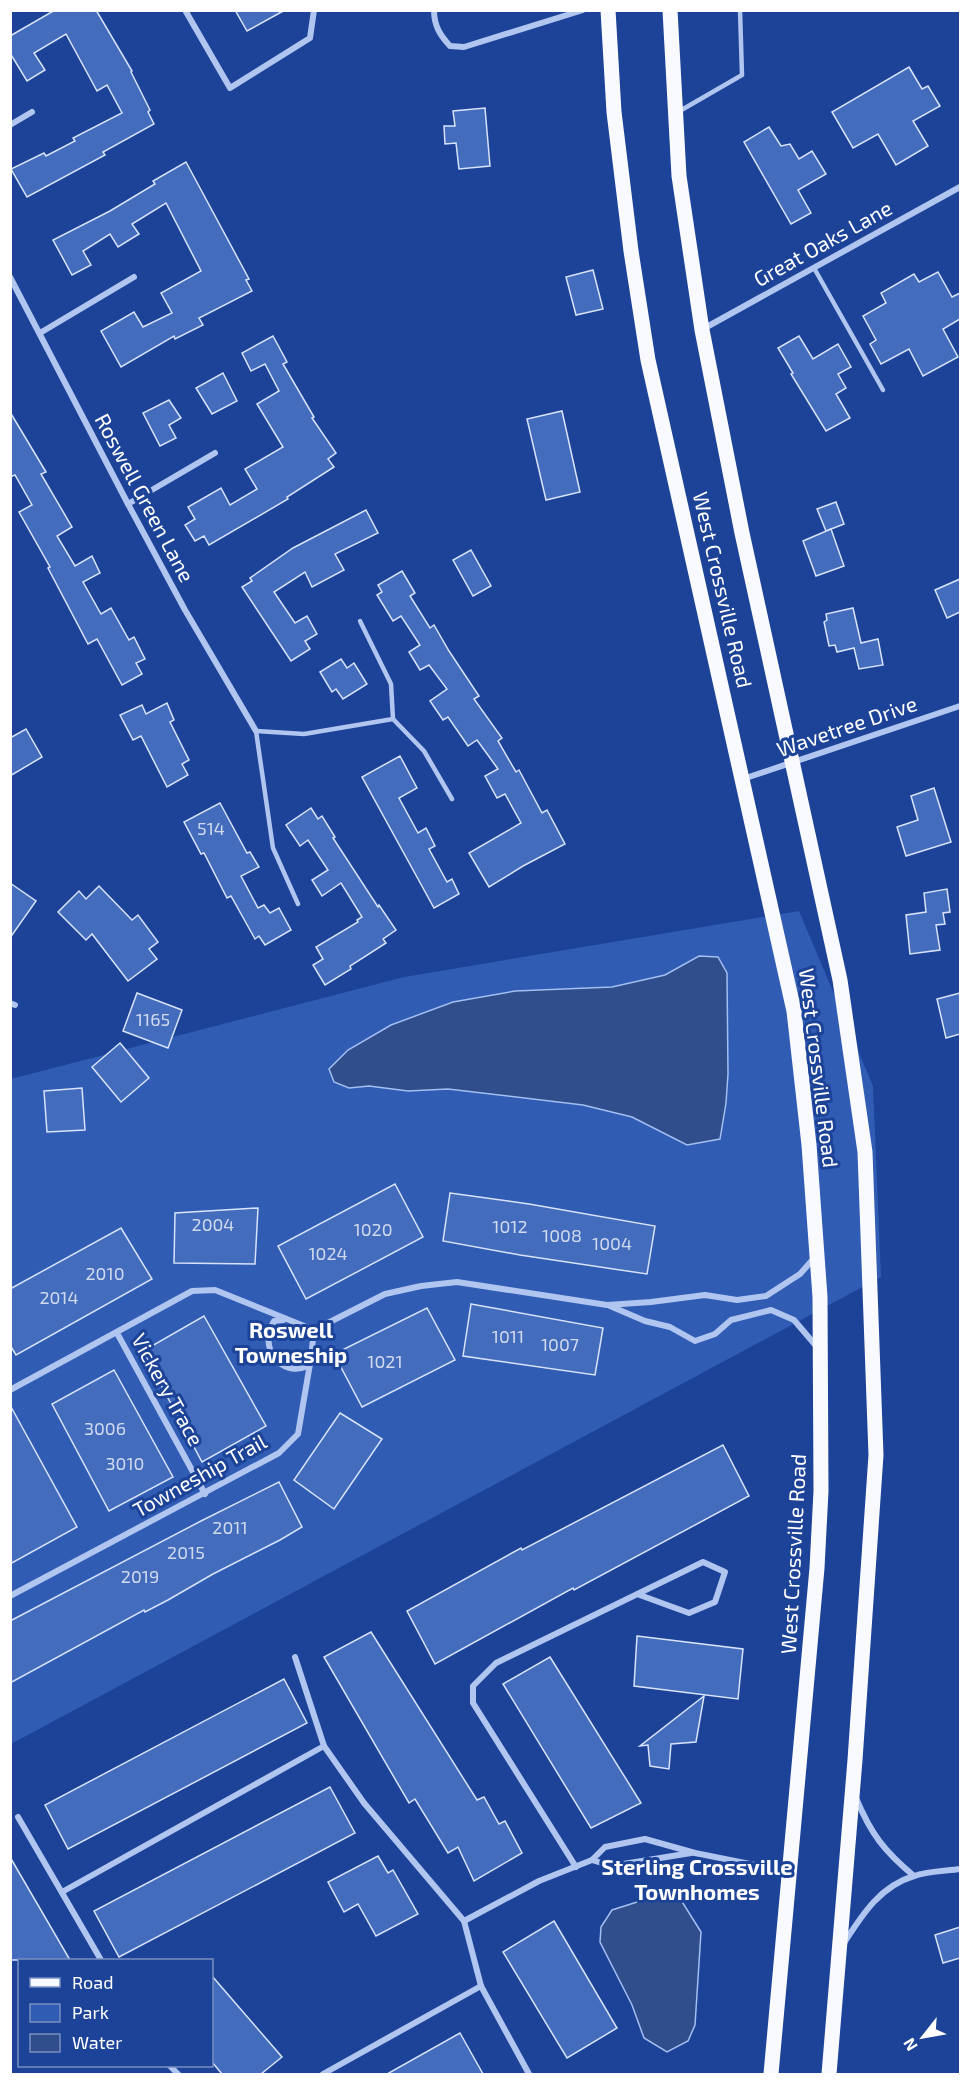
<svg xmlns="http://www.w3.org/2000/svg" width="971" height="2085" font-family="'Exo 2',sans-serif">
<rect width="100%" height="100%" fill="#1c4397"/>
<!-- green -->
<polygon fill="#305cb4" points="799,911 873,1086 881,1277 11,1744 11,1079 404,977"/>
<!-- water -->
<g fill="#314e8c" stroke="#a3bef1" stroke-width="1.5">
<polygon points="699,956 718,957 727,973 728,1074 726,1103 720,1139 687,1145 632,1117 583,1105 448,1089 408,1091 369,1086 349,1088 334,1082 329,1069 348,1050 391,1025 453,1002 515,991 612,987 665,975"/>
<polygon points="653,1897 681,1900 701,1932 695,2025 688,2041 667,2052 644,2038 632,2005 600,1942 601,1927 612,1910"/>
</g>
<!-- building -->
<g fill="#446cbd" stroke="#d7e3fb" stroke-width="1.5">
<polygon points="55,10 96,10 132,71 131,72 150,110 148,112 154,124 103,152 105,155 27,197 11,169 44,153 46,156 75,141 73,138 122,113 107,85 97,91 66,34 34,53 45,70 27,81 10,53 10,36"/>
<polygon points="235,10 285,10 247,31"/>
<polygon points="909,67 922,89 928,86 940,106 913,121 928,146 896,165 878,134 853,148 832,112"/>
<polygon points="485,108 490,166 459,169 456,143 445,144 444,126 455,126 453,111"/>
<polygon points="769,127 781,146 790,144 799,159 812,151 826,174 798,190 811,213 791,224 744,142"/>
<polygon points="186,162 249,279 246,280 252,291 199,318 203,325 175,339 174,336 121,367 101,331 134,312 143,327 172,313 161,293 201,271 166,203 132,224 139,234 118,247 110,234 83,251 91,265 72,275 53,240 110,211 155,184 153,181"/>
<polygon points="593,270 603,309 576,315 566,277"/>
<polygon points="938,272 952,297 960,293 960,319 943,329 958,357 923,376 909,349 881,364 870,344 876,340 863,316 886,303 881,293 914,274 919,282"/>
<polygon points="273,336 287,362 283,364 314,417 312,418 336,453 328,459 334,467 287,497 288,499 209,545 204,536 195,541 185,525 195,519 188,507 221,488 230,505 257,489 245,469 283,447 257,404 279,391 265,364 251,371 242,353"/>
<polygon points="799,336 813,359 838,344 851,367 838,374 846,388 836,394 850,418 826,431 791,374 793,373 778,348"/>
<polygon points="223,373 237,401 212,414 196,388"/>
<polygon points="169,400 181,418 169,425 176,438 160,446 143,413"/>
<polygon points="562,411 580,492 546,500 527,419"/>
<polygon points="10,412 46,472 41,474 72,527 57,536 75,566 92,556 100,573 83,582 101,614 111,608 129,640 134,637 145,659 136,663 142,674 122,685 97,639 88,644 48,568 50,567 19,512 32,505 15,475 10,477"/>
<polygon points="836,502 844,524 826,531 817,509"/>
<polygon points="366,510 378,533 335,554 344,570 312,587 305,572 274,592 295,623 307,616 317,634 305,641 310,649 291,661 242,587 252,581 250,578 293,548"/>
<polygon points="831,529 844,566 816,576 803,541"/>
<polygon points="471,550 491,586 473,596 453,560"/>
<polygon points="402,571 415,593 410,596 430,628 434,625 449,651 479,696 474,699 502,738 498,741 516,772 519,770 542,813 547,810 565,844 523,866 489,887 469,853 521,823 505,794 497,798 485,776 498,769 477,740 468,746 448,717 443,720 430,701 447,689 429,665 420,670 409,652 420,645 401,616 393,621 377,595 382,592 378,585"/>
<polygon points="960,579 960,612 947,618 935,590"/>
<polygon points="853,608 861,643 878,639 883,665 859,669 854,648 837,652 835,645 829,646 824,622 827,620 826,614"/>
<polygon points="341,659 347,668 354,663 367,684 343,699 336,689 332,692 320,672"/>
<polygon points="167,703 174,720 170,722 189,760 182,764 188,775 167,787 141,736 133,740 120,715 142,705 146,714"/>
<polygon points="26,729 42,757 10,776 10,738"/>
<polygon points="400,756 417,788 399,798 418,833 426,828 435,846 429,849 447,882 452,879 459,894 434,908 362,777"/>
<polygon points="934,788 951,842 906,856 897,827 918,820 911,796"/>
<polygon points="220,803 247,853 250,852 259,867 241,876 258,908 264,905 270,913 279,908 291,930 265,945 259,936 255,939 231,896 227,898 204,853 201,854 184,822"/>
<polygon points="311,808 318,819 322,816 335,837 333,838 378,907 379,905 396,930 383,939 386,943 350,966 351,969 325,985 313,965 323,959 316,947 358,922 357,920 362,917 341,883 322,896 312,880 328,870 308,840 300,846 286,825"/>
<polygon points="10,883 36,901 10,938"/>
<polygon points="99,886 132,920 138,915 158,942 149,949 157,959 128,981 92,934 86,940 58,912 79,891 86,899"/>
<polygon points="947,889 950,912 943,913 945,924 936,925 940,950 910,954 906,915 926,912 924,893"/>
<polygon points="137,993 182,1010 168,1048 123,1031"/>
<polygon points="960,993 960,1034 946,1038 937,999"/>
<polygon points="120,1043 149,1078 121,1102 92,1067"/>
<polygon points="82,1088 85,1130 47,1132 44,1091"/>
<polygon points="395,1184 423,1237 306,1299 278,1246"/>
<polygon points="450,1193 529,1204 655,1226 647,1274 520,1255 443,1241"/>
<polygon points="258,1208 255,1264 174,1263 175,1213"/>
<polygon points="121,1228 152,1279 16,1355 10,1345 10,1289"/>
<polygon points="471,1304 603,1328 595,1375 463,1356"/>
<polygon points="427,1308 455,1360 362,1407 334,1354"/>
<polygon points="204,1316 266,1426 202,1462 143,1351"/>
<polygon points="114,1370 173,1477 109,1511 52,1404"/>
<polygon points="10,1405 77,1527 10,1564"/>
<polygon points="340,1413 382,1439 334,1509 294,1480"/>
<polygon points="723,1445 749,1496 574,1590 573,1588 435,1664 407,1611 521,1548 522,1550"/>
<polygon points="279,1482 302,1527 280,1540 213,1574 168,1600 145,1612 144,1610 10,1683 10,1621 201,1521"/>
<polygon points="371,1632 477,1800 484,1797 499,1824 505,1821 522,1853 474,1881 458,1847 448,1853 415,1799 409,1803 324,1657"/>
<polygon points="637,1636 743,1649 738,1699 634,1686"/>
<polygon points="550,1657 641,1803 591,1828 503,1684"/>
<polygon points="284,1679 307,1723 68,1849 45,1805"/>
<polygon points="704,1696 696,1742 671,1744 669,1769 650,1766 648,1745 640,1746"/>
<polygon points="330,1787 355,1833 119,1957 94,1911"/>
<polygon points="378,1856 388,1873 393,1870 418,1914 376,1936 358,1904 344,1912 328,1882"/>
<polygon points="10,1857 70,1960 10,1960"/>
<polygon points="554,1921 617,2028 567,2058 503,1952"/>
<polygon points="960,1927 960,1958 943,1963 935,1935"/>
<polygon points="212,1976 282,2057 261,2074 222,2074 212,2062"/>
<polygon points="460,2033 483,2074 387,2074"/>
</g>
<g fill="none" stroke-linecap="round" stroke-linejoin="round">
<!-- lane -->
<g stroke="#b0c5f0" stroke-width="4.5">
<polyline points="678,112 742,75 740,10"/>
<polyline points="814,268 883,390"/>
<polyline points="360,621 391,684 393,719"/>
<polyline points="298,904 273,848 256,731 304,734 393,719 424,751 452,799"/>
</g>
<!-- street -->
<g stroke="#b0c5f0" stroke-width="6">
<polyline points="185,10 230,88 310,38 314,10"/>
<path d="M434,10C434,26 440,35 450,46L464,47L583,10"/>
<polyline points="10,125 32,112"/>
<polyline points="10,277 128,504 185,610 256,731"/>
<polyline points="703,329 960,187"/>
<polyline points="40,333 134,277"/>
<polyline points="128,504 215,453"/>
<polyline points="743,779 960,706"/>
<polyline points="10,1003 15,1005"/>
<polyline points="610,1306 645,1321 670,1327 695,1341 715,1334 731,1320 771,1310 794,1320 817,1347"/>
<path d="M283,1320L274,1321C258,1346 279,1378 308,1366L310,1361"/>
<polyline points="314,1330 385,1294 421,1286 457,1282 607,1305 651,1302 705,1295 737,1300 766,1296 800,1274 815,1257"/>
<polyline points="117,1333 205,1494"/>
<polyline points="10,1390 192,1291 215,1290 314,1330"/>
<polyline points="10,1596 279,1453 298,1434 311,1358 314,1330"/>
<polyline points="295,1657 324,1746 364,1803 464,1921 481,1986 529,2074"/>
<path d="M856,1798C871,1834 884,1851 914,1876"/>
<polyline points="18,1817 101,1960"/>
<polyline points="592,1860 611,1866 691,1853"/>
<polyline points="576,1867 473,1703 473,1686 496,1663 703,1562 725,1572 715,1602 689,1613 637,1594"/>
<polyline points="62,1892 324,1746"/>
<polyline points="464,1921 539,1881 592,1860 605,1847 645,1839 695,1853 790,1872"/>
<path d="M844,1943C862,1915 880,1886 914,1876C928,1871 946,1871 960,1869"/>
<polyline points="170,2066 178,2074"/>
<polyline points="323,2074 481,1986"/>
</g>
<!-- primary -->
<g stroke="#f9faff" stroke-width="15">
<polyline points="608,10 614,112 631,251 648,360 794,1011 809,1145 820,1297 821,1491 817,1568 771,2074"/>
<polyline points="670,10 679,176 702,330 742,533 840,980 865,1152 876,1455 855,1760 829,2074"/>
</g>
</g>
<g text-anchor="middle" stroke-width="6" stroke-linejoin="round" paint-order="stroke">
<!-- number labels -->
<g font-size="18" fill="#d0daee">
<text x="211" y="835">514</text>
<text x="153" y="1026">1165</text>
<text x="213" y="1231">2004</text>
<text x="510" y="1233">1012</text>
<text x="373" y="1236">1020</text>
<text x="562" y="1242">1008</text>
<text x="612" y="1250">1004</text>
<text x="328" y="1260">1024</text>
<text x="105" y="1280">2010</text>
<text x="59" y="1304">2014</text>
<text x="508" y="1343">1011</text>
<text x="560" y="1351">1007</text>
<text x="385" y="1368">1021</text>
<text x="105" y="1435">3006</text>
<text x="125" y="1470">3010</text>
<text x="230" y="1534">2011</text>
<text x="186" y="1559">2015</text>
<text x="140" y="1583">2019</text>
</g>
<!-- street labels -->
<g font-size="21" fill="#fff" stroke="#1c4397">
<text transform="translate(823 244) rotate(-29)" y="7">Great Oaks Lane</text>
<text transform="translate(144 498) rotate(62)" y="7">Roswell Green Lane</text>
<text transform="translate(722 590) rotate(77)" y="7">West Crossville Road</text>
<text transform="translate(847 727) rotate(-19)" y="7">Wavetree Drive</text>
<text transform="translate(818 1068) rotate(83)" y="7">West Crossville Road</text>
<text transform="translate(167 1390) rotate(61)" y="7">Vickery Trace</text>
<text transform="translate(200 1476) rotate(-29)" y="7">Towneship Trail</text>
<text transform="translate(794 1554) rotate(-87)" y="7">West Crossville Road</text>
</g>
<!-- neighbourhood labels -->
<g font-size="22" font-weight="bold" fill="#fff" stroke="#1c4397">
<text x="291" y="1338">Roswell<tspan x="291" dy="25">Towneship</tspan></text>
<text x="697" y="1875">Sterling Crossville<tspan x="697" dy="25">Townhomes</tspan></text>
</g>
</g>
<!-- border -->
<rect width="971" height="2085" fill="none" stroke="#ffffff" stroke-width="24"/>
<!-- legend -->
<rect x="18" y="1959" width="195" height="108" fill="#1c4397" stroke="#778ec1" stroke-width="1.5"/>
<rect x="30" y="1978" width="30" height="9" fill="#f9faff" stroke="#778ec1" stroke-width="1.5"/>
<text x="72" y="1989" font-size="18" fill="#ffffff">Road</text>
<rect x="30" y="2004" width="30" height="18" fill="#305cb4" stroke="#778ec1" stroke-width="1.5"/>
<text x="72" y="2019" font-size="18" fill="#ffffff">Park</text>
<rect x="30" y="2034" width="30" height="18" fill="#314e8c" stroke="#778ec1" stroke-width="1.5"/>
<text x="72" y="2049" font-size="18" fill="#ffffff">Water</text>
<!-- north arrow -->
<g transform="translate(923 2037) rotate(239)" stroke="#1c4397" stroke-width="4.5" paint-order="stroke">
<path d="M0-4.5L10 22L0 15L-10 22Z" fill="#ffffff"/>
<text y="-9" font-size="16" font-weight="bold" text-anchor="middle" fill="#ffffff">N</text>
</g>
</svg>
